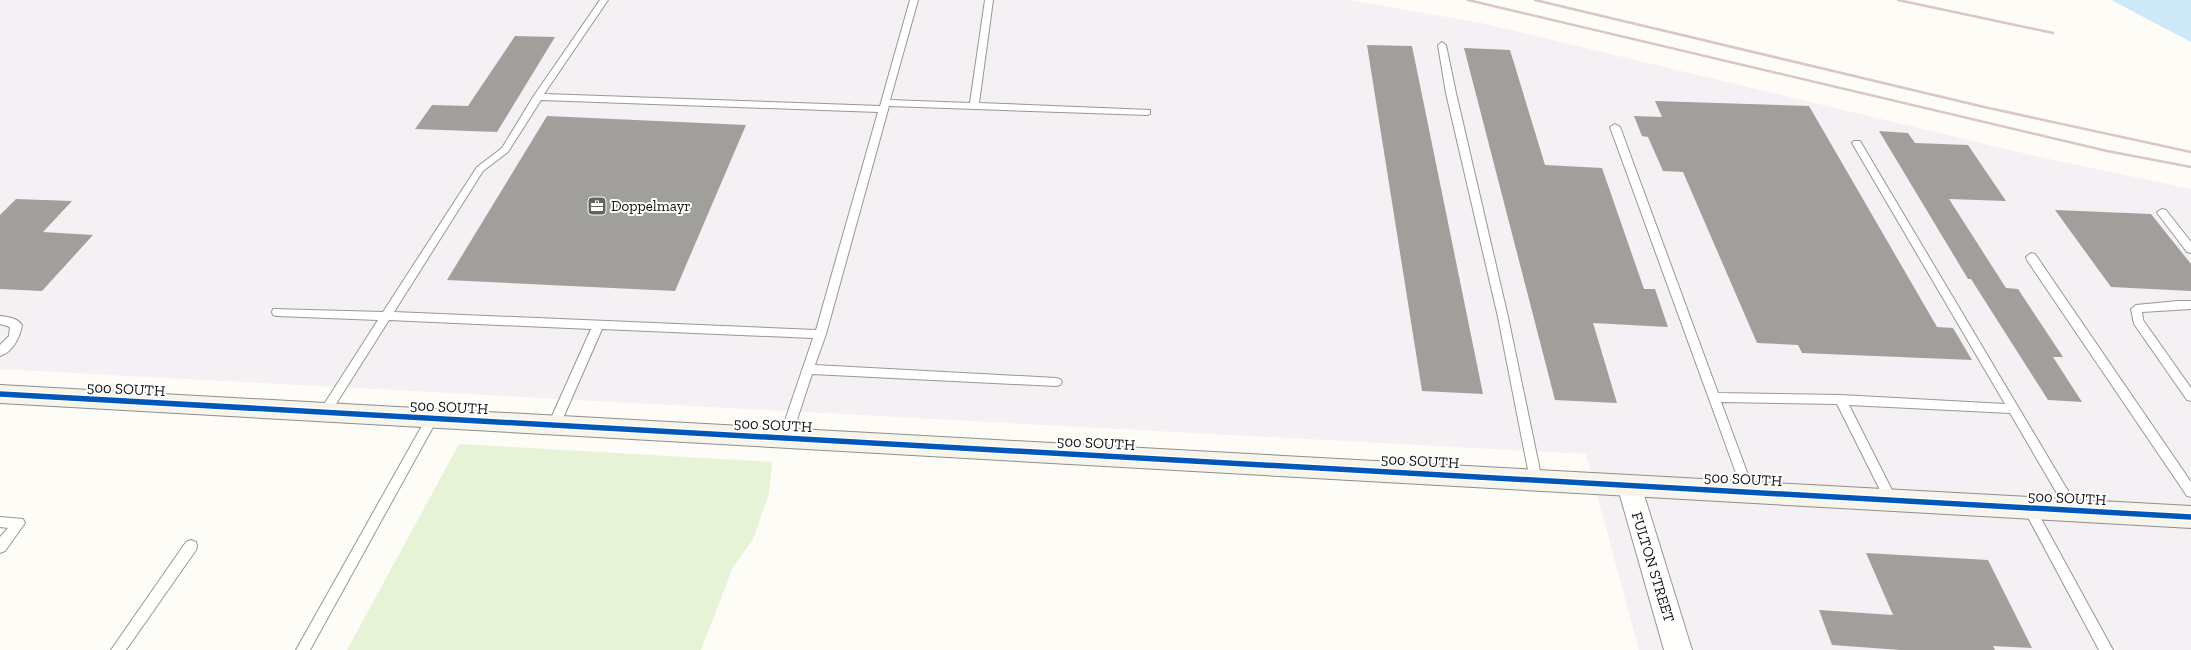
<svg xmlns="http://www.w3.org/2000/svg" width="2191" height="650" font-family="'Zilla Slab',serif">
<rect width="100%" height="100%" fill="#fdfcf7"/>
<!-- industrial -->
<polygon fill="#f5f0f3" points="0,0 1349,0 1481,23 2035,156 2191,189 2191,650 1639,650 1586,454 0,369"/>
<!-- green -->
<polygon fill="#e7f3d7" points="459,444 772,462 769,494 753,539 733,567 701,650 347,650"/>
<!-- water -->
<polygon fill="#cde8f7" points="2111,0 2191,0 2191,42 2113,1"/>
<!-- building -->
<g fill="#a19f9c">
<polygon points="515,36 555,37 497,132 415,129 432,105 468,106"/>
<polygon points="1367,45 1412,46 1483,394 1422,391"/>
<polygon points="1464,48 1510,50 1545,165 1602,168 1644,289 1655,289 1668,327 1593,323 1617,403 1555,400"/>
<polygon points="1655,101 1809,106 1937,327 1953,328 1972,360 1802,353 1798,345 1757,343 1683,172 1663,171 1648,137 1642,136 1634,116 1662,117"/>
<polygon points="547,116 746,125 675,291 447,280"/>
<polygon points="1879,131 1908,133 1915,143 1968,145 2006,201 1949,199 2006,288 2018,289 2063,357 2053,357 2082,402 2048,400 1971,279 1968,279"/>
<polygon points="16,199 72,201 43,232 93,235 42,291 0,289 0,215"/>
<polygon points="2055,210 2151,214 2191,264 2191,291 2111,287"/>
<polygon points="1866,553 1988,560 2032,648 1993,646 1995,650 1901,650 1832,645 1819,610 1893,615"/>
</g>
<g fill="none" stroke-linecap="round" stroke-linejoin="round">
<!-- lane casing -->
<g stroke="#979795" stroke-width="2">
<g id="lane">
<path d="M600,0H608L544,94L880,106L910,0H918L890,100L970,103L985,0H993L979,103L1150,110V114L1147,115L889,106L826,334L815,365L1056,378L1060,379L1062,382L1060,385L1056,386L812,374L791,438L789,441L785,443L781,441L779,438L813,338L602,329L560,425L558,428H550L548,425L591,329L389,320L329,415H321L319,412L321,409L378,320L277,316L273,315L272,312L273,309L383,312L477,167L502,148L533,97ZM541,100L878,112L816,330L394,312L483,171L508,152Z"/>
<polygon points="1442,42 1446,45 1456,93 1508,317 1542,480 1540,484 1536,485 1532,484 1530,480 1498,317 1446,93 1438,45"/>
<polygon points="1615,124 1620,127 1718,393 1841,395 2005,404 1852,143 1854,141 1860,141 2077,506 2079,510 2077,514 2073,515 2069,514 2010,413 1849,405 1897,500 1895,504 1891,505 1887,504 1837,404 1721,402 1754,491 1752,495 1748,496 1744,495 1610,127"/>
<polygon points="2162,209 2166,210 2191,242 2191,253 2187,252 2158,214 2157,212"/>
<polygon points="2031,253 2035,254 2191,482 2191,497 2187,496 2027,260 2026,257"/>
<polygon points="2178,301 2191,301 2191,309 2142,312 2143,320 2191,388 2191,401 2187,400 2134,324 2131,309 2136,305"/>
<path d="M0,316C8,317 17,318 22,325C20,337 13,352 0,356V345L9,336L10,327L0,324Z"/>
<polygon points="432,413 436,415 438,418 310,650 296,650 428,415"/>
<polygon points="2029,503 2033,504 2113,650 2099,650 2023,508 2025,504"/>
<polygon points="0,517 23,519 25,523 5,551 0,553 0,537 8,528 0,527"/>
<polygon points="191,540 196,542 197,546 196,550 126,650 111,650 186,542"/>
</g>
</g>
<!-- street casing -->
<g stroke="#979795" stroke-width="2">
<polygon id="street" points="1629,475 1638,478 1641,485 1692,650 1664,650 1617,485 1620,478"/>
</g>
<!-- secondary casing -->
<g stroke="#8e8d8b" stroke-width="2">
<polygon id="secondary" points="0,385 2191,506 2191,528 0,403"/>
</g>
<!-- lane -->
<use href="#lane" fill="#fffffe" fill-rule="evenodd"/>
<!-- street -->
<use href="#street" fill="#fffffe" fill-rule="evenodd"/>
<!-- secondary -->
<use href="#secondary" fill="#f6f4eb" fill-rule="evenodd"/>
<!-- rail -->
<g stroke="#d9c6c7" stroke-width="2.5">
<polyline points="1468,0 2107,151 2191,167"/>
<polyline points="1535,0 1984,107 2191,152"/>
<polyline points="1898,0 2053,33"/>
</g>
<!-- cycleway casing -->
<g stroke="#fff" stroke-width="8">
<polyline id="cycleway" points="0,394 2191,517"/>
</g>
<!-- cycleway -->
<use href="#cycleway" stroke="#0057b8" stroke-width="5.5"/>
</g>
<!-- icons -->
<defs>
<g id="office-square" transform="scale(1)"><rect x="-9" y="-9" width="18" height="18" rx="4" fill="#646362" stroke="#fff"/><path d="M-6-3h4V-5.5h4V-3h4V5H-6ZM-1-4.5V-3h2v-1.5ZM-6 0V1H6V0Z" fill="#fff"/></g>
</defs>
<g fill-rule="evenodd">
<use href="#office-square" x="597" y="206"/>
</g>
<g text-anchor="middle" stroke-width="4" stroke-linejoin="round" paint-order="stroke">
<!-- poi labels -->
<g font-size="15" fill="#111" stroke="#fff" text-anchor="start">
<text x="611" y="211">Doppelmayr</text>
</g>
<!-- street labels -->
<g font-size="15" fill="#111" stroke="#fff">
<text transform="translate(126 389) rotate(3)" y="5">500 SOUTH</text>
<text transform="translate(449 407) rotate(3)" y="5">500 SOUTH</text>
<text transform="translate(773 425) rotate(3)" y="5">500 SOUTH</text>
<text transform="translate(1096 443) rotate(3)" y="5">500 SOUTH</text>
<text transform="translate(1420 461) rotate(3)" y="5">500 SOUTH</text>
<text transform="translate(1743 479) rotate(3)" y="5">500 SOUTH</text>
<text transform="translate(2067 498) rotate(3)" y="5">500 SOUTH</text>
<text transform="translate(1653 567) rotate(73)" y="5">FULTON STREET</text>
</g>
</g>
</svg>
